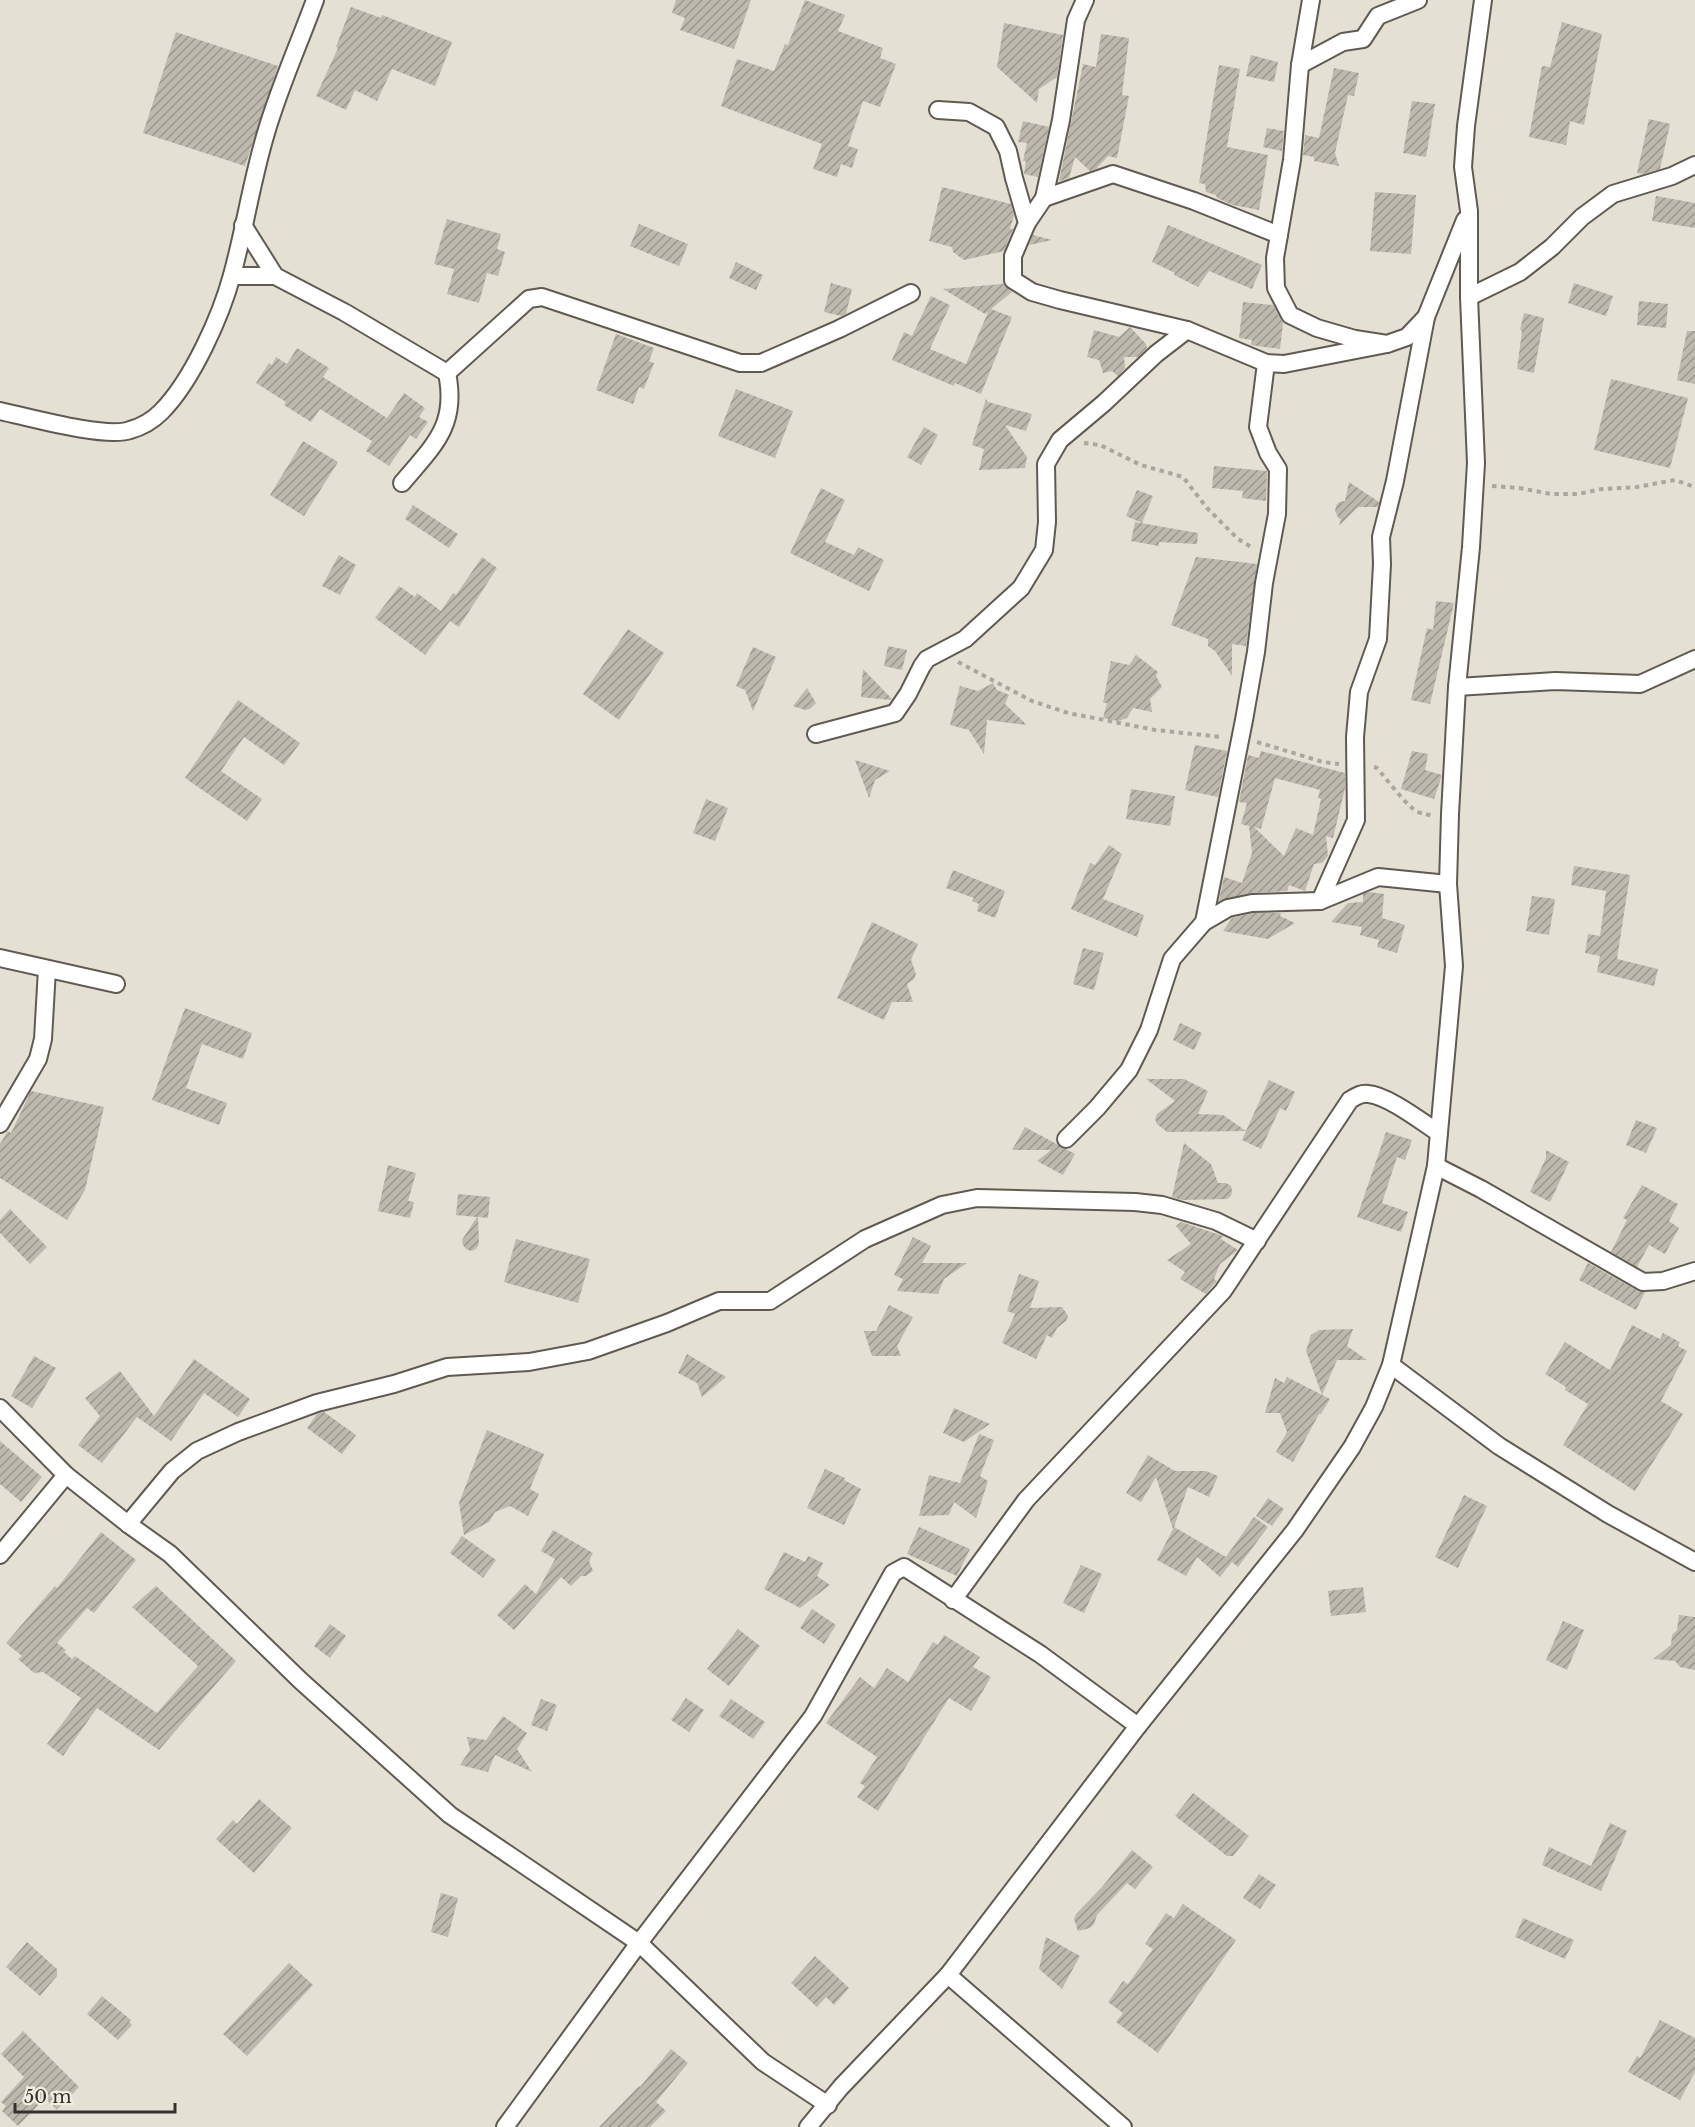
<svg xmlns="http://www.w3.org/2000/svg" width="1695" height="2127" font-family="'Libre Baskerville',serif">
<defs>
<pattern id="building-hatch" width="6" height="6" patternUnits="userSpaceOnUse" patternTransform="scale(1.5)"><rect width="6" height="6" fill="#beb9ae"/><path d="M-1 1l2-2M0 6l6-6M5 7l2-2" fill="none" stroke="#9b978e"/></pattern>
</defs>
<rect width="100%" height="100%" fill="#e5e0d4"/>
<!-- building -->
<g fill="url(#building-hatch)" fill-rule="evenodd">
<polygon points="676,0 751,0 734,49 680,30 685,18 672,13"/>
<polygon points="805,0 845,15 838,31 883,48 880,58 896,64 880,107 863,101 848,146 858,149 852,168 841,164 837,177 813,169 822,144 721,106 737,59 774,71 785,44 788,45"/>
<polygon points="351,7 381,18 382,15 452,42 435,86 392,69 377,101 355,90 346,110 316,96 338,48 336,47"/>
<polygon points="1562,22 1602,34 1584,125 1570,121 1566,145 1529,137 1542,66 1550,67"/>
<polygon points="1004,23 1063,35 1057,77 1039,89 1037,103 997,67"/>
<polygon points="176,32 278,66 245,166 143,133"/>
<polygon points="1101,34 1129,38 1122,95 1129,96 1117,158 1108,156 1096,169 1090,171 1075,157 1069,178 1059,181 1083,64 1096,67"/>
<polygon points="1251,55 1278,62 1274,82 1246,76"/>
<polygon points="1219,65 1240,69 1227,147 1268,155 1259,210 1233,205 1217,198 1216,195 1206,192 1205,184 1199,183"/>
<polygon points="1334,68 1359,73 1354,96 1348,95 1335,153 1339,166 1314,161 1314,157 1303,155 1305,135 1319,138"/>
<polygon points="1412,101 1435,104 1426,157 1403,153"/>
<polygon points="1649,119 1670,124 1660,169 1643,174 1637,173"/>
<polygon points="1023,121 1049,127 1038,177 1024,174 1026,161 1023,161 1027,143 1018,142"/>
<polygon points="1267,128 1284,131 1282,151 1263,147"/>
<polygon points="942,187 1011,204 1014,215 1010,229 1013,229 1004,251 964,260 953,252 952,247 929,241"/>
<polygon points="1375,192 1416,195 1411,254 1370,251"/>
<polygon points="1656,196 1695,203 1695,228 1652,221"/>
<polygon points="447,219 501,234 497,249 505,252 498,276 487,273 479,303 447,294 454,269 434,264"/>
<polygon points="639,224 688,244 679,266 630,246"/>
<polygon points="1168,225 1262,265 1252,289 1209,271 1198,287 1174,275 1175,273 1152,262"/>
<polygon points="1033,235 1052,240 1029,245"/>
<polygon points="736,262 763,275 756,290 729,278"/>
<polygon points="831,283 852,289 846,314 841,316 824,312"/>
<polygon points="1574,283 1613,296 1606,316 1568,303"/>
<polygon points="1003,284 1012,292 991,309 1012,317 981,394 955,383 954,386 892,360 904,332 912,336 931,296 950,305 930,349 966,364 988,312 985,314 943,289"/>
<polygon points="1639,301 1668,304 1666,328 1637,325"/>
<polygon points="1243,302 1273,305 1283,323 1280,349 1251,345 1252,340 1239,338"/>
<polygon points="1524,313 1544,318 1534,373 1517,369 1522,331 1520,330"/>
<polygon points="1130,327 1146,344 1147,348 1138,357 1124,357 1125,368 1118,376 1112,371 1103,373 1099,360 1087,357 1094,330 1119,337"/>
<polygon points="1687,331 1695,331 1695,384 1677,380"/>
<polygon points="616,334 654,348 649,361 654,363 644,389 639,387 633,404 596,390"/>
<polygon points="297,348 329,368 323,377 387,418 404,393 425,408 419,417 428,422 416,439 410,435 389,466 366,451 372,441 320,409 311,422 284,405 286,402 256,383 269,363 272,365 276,357 287,364"/>
<polygon points="1611,379 1688,398 1670,468 1594,450"/>
<polygon points="736,389 793,411 775,458 718,436"/>
<polygon points="986,399 988,402 1032,414 1026,431 1005,425 1027,457 1025,468 979,470 984,449 972,445"/>
<polygon points="924,427 938,435 921,465 907,457"/>
<polygon points="303,441 338,462 304,516 270,495"/>
<polygon points="1214,466 1267,471 1266,501 1242,498 1243,491 1212,488"/>
<polygon points="1349,482 1379,502 1378,507 1358,507 1339,526 1341,519 1339,519 1335,511 1336,506 1339,502 1345,501"/>
<polygon points="821,488 845,500 825,542 854,555 858,547 884,560 869,591 790,553"/>
<polygon points="1137,490 1153,496 1142,523 1126,516"/>
<polygon points="413,505 458,534 449,548 405,519"/>
<polygon points="1135,522 1198,533 1197,544 1159,542 1159,546 1131,541"/>
<polygon points="339,555 356,565 340,595 322,586"/>
<polygon points="482,557 497,568 459,627 450,621 425,655 375,618 399,586 415,597 417,593 441,611 453,593 456,595"/>
<polygon points="1196,557 1257,564 1246,646 1232,644 1232,676 1215,651 1208,646 1208,639 1171,625"/>
<polygon points="1436,601 1454,603 1430,704 1411,700 1427,628 1433,630"/>
<polygon points="628,629 664,653 619,720 583,694"/>
<polygon points="888,646 907,650 902,670 884,666"/>
<polygon points="753,647 776,657 753,711 745,690 736,686"/>
<polygon points="1136,655 1158,672 1156,676 1162,687 1150,699 1152,712 1133,708 1127,718 1118,721 1103,718 1107,703 1103,703 1111,661 1129,665"/>
<polygon points="863,669 892,699 891,700 861,697"/>
<polygon points="993,683 997,690 1009,695 1005,704 1027,725 987,720 984,754 969,730 950,725 960,686 978,691"/>
<polygon points="807,688 816,703 810,709 805,710 793,706"/>
<polygon points="238,700 300,743 284,765 244,737 221,771 262,799 247,821 185,778"/>
<polygon points="1195,745 1227,751 1218,797 1185,790"/>
<path d="M1261,751L1345,773V788L1333,838L1326,836L1328,856L1322,863L1314,864L1305,891L1289,885L1287,891L1250,893L1219,901L1224,877L1242,883L1252,853L1249,826L1241,824L1247,803L1239,802L1248,755L1259,758ZM1275,778L1320,790L1318,798L1321,799L1313,835L1296,828L1284,856L1254,827L1261,829Z"/>
<polygon points="1412,751 1428,754 1425,770 1442,775 1434,799 1401,789"/>
<polygon points="855,760 890,771 875,780 869,798"/>
<polygon points="1131,789 1175,796 1170,826 1126,819"/>
<polygon points="706,799 728,808 715,841 693,833"/>
<polygon points="1109,845 1122,854 1103,899 1144,915 1137,937 1071,909 1090,863 1095,865"/>
<polygon points="1574,866 1630,875 1617,959 1658,969 1654,986 1597,972 1600,956 1585,953 1588,934 1600,936 1606,891 1571,885"/>
<polygon points="953,870 1005,891 995,918 977,911 979,904 972,901 974,898 946,888"/>
<polygon points="1369,892 1384,894 1382,918 1405,925 1397,953 1377,947 1379,940 1360,935 1362,927 1331,922 1348,903 1363,902 1363,894"/>
<polygon points="1532,896 1555,899 1549,935 1526,931"/>
<polygon points="1253,913 1281,913 1280,916 1295,923 1268,939 1223,931 1232,918"/>
<polygon points="872,922 918,944 911,960 916,974 914,979 907,984 913,1002 892,1002 884,1020 837,998"/>
<polygon points="1083,948 1104,953 1094,990 1073,984"/>
<polygon points="185,1008 252,1033 243,1059 202,1044 186,1088 227,1103 219,1125 152,1100"/>
<polygon points="1180,1023 1202,1033 1194,1050 1173,1040"/>
<polygon points="1146,1079 1184,1079 1208,1091 1198,1114 1223,1115 1246,1131 1269,1080 1295,1092 1286,1111 1280,1108 1261,1149 1242,1140 1246,1131 1167,1132 1157,1124 1155,1119 1157,1114 1175,1101"/>
<polygon points="31,1091 104,1107 85,1190 67,1220 0,1178 0,1144 8,1131 11,1133"/>
<polygon points="1636,1120 1657,1128 1646,1153 1626,1145"/>
<polygon points="1025,1127 1075,1154 1063,1175 1037,1161 1051,1150 1012,1150"/>
<polygon points="1386,1132 1412,1140 1405,1160 1397,1157 1382,1203 1408,1212 1401,1232 1357,1217"/>
<polygon points="1184,1143 1211,1164 1218,1183 1226,1183 1231,1186 1232,1191 1231,1196 1227,1199 1182,1200 1172,1197"/>
<polygon points="1546,1150 1569,1162 1550,1202 1530,1192 1546,1158"/>
<polygon points="388,1165 416,1173 408,1201 414,1202 410,1218 378,1211"/>
<polygon points="1642,1185 1678,1204 1669,1221 1679,1228 1665,1254 1649,1245 1637,1267 1611,1252 1627,1220 1623,1218"/>
<polygon points="458,1194 490,1197 488,1218 478,1217 479,1244 476,1249 471,1251 466,1249 463,1245 462,1240 477,1217 456,1215"/>
<polygon points="10,1209 47,1247 30,1264 0,1233 0,1220"/>
<polygon points="1181,1222 1223,1236 1221,1239 1238,1250 1220,1264 1214,1279 1217,1281 1206,1294 1180,1279 1185,1272 1167,1260 1191,1244 1176,1226"/>
<polygon points="913,1237 931,1246 922,1263 967,1263 944,1279 938,1294 897,1291 903,1279 894,1275"/>
<polygon points="516,1239 590,1259 578,1303 504,1282"/>
<polygon points="1588,1263 1638,1291 1645,1292 1636,1310 1579,1280"/>
<polygon points="1019,1274 1039,1281 1030,1308 1062,1307 1068,1316 1066,1321 1057,1328 1052,1338 1047,1335 1036,1359 1002,1343 1015,1314 1007,1311"/>
<polygon points="889,1305 913,1317 897,1346 901,1356 872,1356 864,1331 876,1331"/>
<polygon points="1632,1325 1660,1339 1663,1333 1680,1342 1678,1346 1687,1351 1661,1401 1683,1414 1635,1491 1563,1445 1588,1404 1565,1390 1566,1387 1545,1374 1565,1342 1610,1370"/>
<polygon points="1353,1329 1347,1346 1367,1360 1337,1360 1322,1395 1306,1351 1311,1335 1319,1330"/>
<polygon points="687,1354 726,1377 702,1397 697,1383 678,1373"/>
<polygon points="34,1356 56,1368 32,1408 11,1396"/>
<polygon points="194,1359 250,1399 238,1417 204,1393 171,1441 137,1417 102,1463 78,1445 100,1416 85,1398 120,1371 154,1416"/>
<polygon points="1287,1377 1330,1399 1321,1414 1319,1414 1293,1462 1276,1452 1287,1432 1280,1413 1265,1413 1275,1378 1284,1383"/>
<polygon points="954,1408 990,1424 964,1442 943,1433"/>
<polygon points="324,1412 356,1435 342,1454 307,1428 317,1414"/>
<polygon points="487,1430 544,1454 530,1489 539,1494 528,1516 510,1506 495,1512 489,1522 464,1535 459,1503"/>
<polygon points="979,1434 994,1440 980,1476 988,1481 976,1518 954,1502 949,1515 919,1516 929,1475 960,1483"/>
<polygon points="0,1441 42,1477 21,1502 0,1484"/>
<polygon points="1148,1455 1175,1471 1206,1471 1218,1476 1209,1497 1188,1487 1174,1527 1226,1557 1254,1517 1268,1527 1238,1567 1232,1562 1220,1577 1197,1557 1186,1576 1157,1560 1173,1529 1156,1477 1141,1502 1126,1493"/>
<polygon points="825,1469 845,1478 844,1480 861,1489 844,1525 807,1508"/>
<polygon points="1464,1495 1487,1506 1458,1568 1435,1557"/>
<polygon points="1268,1498 1284,1509 1272,1526 1256,1516"/>
<polygon points="919,1527 970,1549 957,1576 907,1554"/>
<polygon points="553,1530 593,1553 589,1561 593,1571 586,1576 581,1576 571,1586 561,1577 514,1630 497,1615 525,1584 536,1594 555,1559 541,1551"/>
<polygon points="101,1532 136,1560 94,1613 87,1608 57,1643 66,1650 64,1652 72,1659 75,1656 157,1713 198,1666 132,1607 156,1586 236,1661 159,1750 97,1708 63,1756 47,1744 81,1698 43,1672 34,1673 18,1659 22,1656 6,1643 55,1586 57,1588"/>
<polygon points="462,1536 496,1560 483,1578 450,1553"/>
<polygon points="784,1552 805,1562 808,1556 823,1563 817,1576 830,1585 800,1608 764,1589"/>
<polygon points="1081,1565 1102,1574 1084,1613 1063,1603"/>
<polygon points="1363,1587 1366,1612 1331,1616 1328,1591"/>
<polygon points="812,1609 836,1625 824,1644 800,1628"/>
<polygon points="1679,1615 1695,1617 1695,1670 1680,1667 1675,1661 1653,1659 1671,1645 1672,1635 1677,1630"/>
<polygon points="1563,1621 1584,1630 1567,1670 1546,1660"/>
<polygon points="330,1624 346,1636 330,1658 314,1646"/>
<polygon points="738,1629 760,1646 729,1686 707,1669"/>
<polygon points="944,1635 980,1657 973,1667 991,1677 971,1711 949,1698 878,1811 857,1797 865,1786 860,1783 877,1757 826,1723 860,1677 874,1688 887,1668 908,1682 933,1642 938,1645"/>
<polygon points="686,1698 704,1710 689,1732 671,1720"/>
<polygon points="541,1699 557,1705 547,1731 531,1725"/>
<polygon points="731,1699 765,1722 753,1739 719,1716"/>
<polygon points="503,1716 527,1733 517,1749 532,1772 495,1755 488,1772 460,1765 470,1750 467,1737 486,1740"/>
<polygon points="1193,1793 1249,1836 1233,1856 1227,1856 1175,1816"/>
<polygon points="259,1799 292,1828 254,1873 216,1839 233,1820 237,1824"/>
<polygon points="1610,1823 1627,1831 1601,1891 1542,1865 1549,1847 1591,1866"/>
<polygon points="1132,1850 1153,1867 1135,1889 1127,1883 1097,1915 1094,1924 1090,1928 1078,1931 1074,1919 1076,1914 1102,1887"/>
<polygon points="1259,1874 1276,1885 1260,1909 1243,1898"/>
<polygon points="441,1893 458,1898 448,1937 431,1932"/>
<polygon points="1183,1904 1236,1940 1158,2053 1116,2022 1123,2013 1108,2002 1123,1981 1128,1984 1153,1949 1145,1944 1166,1913 1174,1918"/>
<polygon points="1523,1918 1574,1940 1565,1959 1515,1937"/>
<polygon points="1046,1937 1080,1956 1062,1989 1039,1969"/>
<polygon points="27,1942 57,1969 57,1976 40,1996 6,1967"/>
<polygon points="815,1956 849,1988 834,2005 826,1997 817,2007 791,1983"/>
<polygon points="289,1963 313,1985 247,2056 223,2034"/>
<polygon points="102,1996 131,2020 129,2022 132,2025 118,2040 87,2014"/>
<polygon points="1660,2020 1695,2038 1695,2072 1680,2100 1628,2072 1637,2056 1640,2058"/>
<polygon points="23,2031 79,2087 57,2110 45,2098 18,2126 2,2111 6,2106 1,2102 24,2077 1,2054"/>
<polygon points="671,2049 688,2063 656,2102 666,2111 650,2127 599,2127 639,2086 640,2087"/>
</g>
<g fill="none" stroke-linecap="round" stroke-linejoin="round">
<!-- street casing -->
<g stroke="#605b51" stroke-width="20">
<g id="street">
<polyline points="1311,0 1300,65 1292,160 1275,258 1276,288 1290,315 1317,328 1355,339 1387,344 1407,337 1426,317 1465,220"/>
<polyline points="1300,65 1343,42 1363,39 1378,16 1418,0"/>
<polyline points="938,110 969,112 996,127 1008,151 1014,178 1027,223 1013,256 1013,280 1032,292 1060,300 1187,330 1266,363 1284,364 1387,344"/>
<polyline points="1044,198 1113,174 1194,201 1279,235"/>
<polyline points="1027,223 1044,198 1061,120 1076,20 1085,0"/>
<polyline points="243,225 275,276"/>
<polyline points="232,276 275,276 344,312 447,373 529,299 542,297 740,363 761,363 839,329 911,293"/>
<polyline points="1469,297 1520,272 1552,247 1582,217 1613,194 1672,176 1695,165"/>
<path d="M0,411C28,417 106,439 130,430C141,427 153,420 161,412C192,381 221,316 232,275C245,228 252,179 266,133C279,88 299,44 315,0"/>
<path d="M402,483C433,446 458,426 447,373"/>
<polyline points="1457,687 1555,681 1640,684 1695,659"/>
<polyline points="816,734 895,713 908,694 922,666 927,659 965,639 1021,588 1044,550 1047,522 1046,464 1060,440 1104,403 1156,354 1187,330"/>
<polyline points="1320,901 1356,820 1355,737 1359,692 1378,639 1382,564 1381,537 1395,481 1426,317"/>
<polyline points="1204,922 1244,720 1256,652 1264,583 1277,514 1278,469 1268,453 1258,427 1266,363"/>
<polyline points="0,958 116,984"/>
<polyline points="0,1124 38,1059 43,1039 47,969"/>
<polyline points="1066,1139 1097,1108 1129,1070 1149,1030 1172,959 1204,922 1228,908 1252,903 1320,901 1378,877 1448,884"/>
<polyline points="1436,1166 1481,1189 1643,1282 1663,1281 1695,1271"/>
<polyline points="1391,1365 1499,1446 1608,1514 1695,1562"/>
<polyline points="0,1408 66,1475 128,1524 170,1554 301,1681 450,1815 639,1943 763,2062 828,2105"/>
<polyline points="128,1524 172,1471 197,1451 238,1432 317,1403 394,1384 447,1367 529,1362 588,1351 667,1323 719,1301 770,1301 865,1239 942,1205 977,1198 1135,1202 1162,1205 1216,1221 1257,1241"/>
<polyline points="0,1555 66,1475"/>
<path d="M953,1600L1026,1500L1223,1291L1350,1100C1357,1096 1361,1093 1368,1094C1387,1095 1422,1122 1439,1133"/>
<polyline points="948,1975 1123,2127"/>
<polyline points="505,2127 639,1943 813,1716 893,1573 904,1567 1040,1654 1138,1726"/>
<polyline points="808,2127 841,2087 948,1975 1138,1726 1295,1530 1352,1447 1374,1407 1391,1365 1436,1166 1454,966 1448,884 1450,814 1457,687 1471,547 1476,463 1469,297 1469,211 1463,167 1466,126 1483,0"/>
</g>
</g>
<!-- path -->
<g stroke="#aba79d" stroke-width="4" stroke-dasharray="4.5 4.5" stroke-linecap="butt">
<polyline points="1084,443 1100,445 1141,465 1183,477 1207,508 1238,539 1253,548"/>
<polyline points="1492,486 1519,488 1551,494 1578,494 1602,489 1637,487 1675,480 1695,487"/>
<polyline points="958,662 1032,701 1068,713 1155,730 1222,737"/>
<polyline points="1257,742 1323,762 1339,764"/>
<path d="M1374,767L1377,768C1385,777 1409,809 1418,812C1423,814 1427,814 1432,816"/>
</g>
<!-- street -->
<use href="#street" stroke="#fff" stroke-width="16"/>
</g>
<!-- scale -->
<path d="M15 2103v9h160v-9" fill="none" stroke="#33312c" stroke-width="3"/>
<text x="24" y="2103" font-size="18" fill="#33312c" stroke="#f2ede1" stroke-width="4.5" paint-order="stroke">50 m</text>
</svg>
